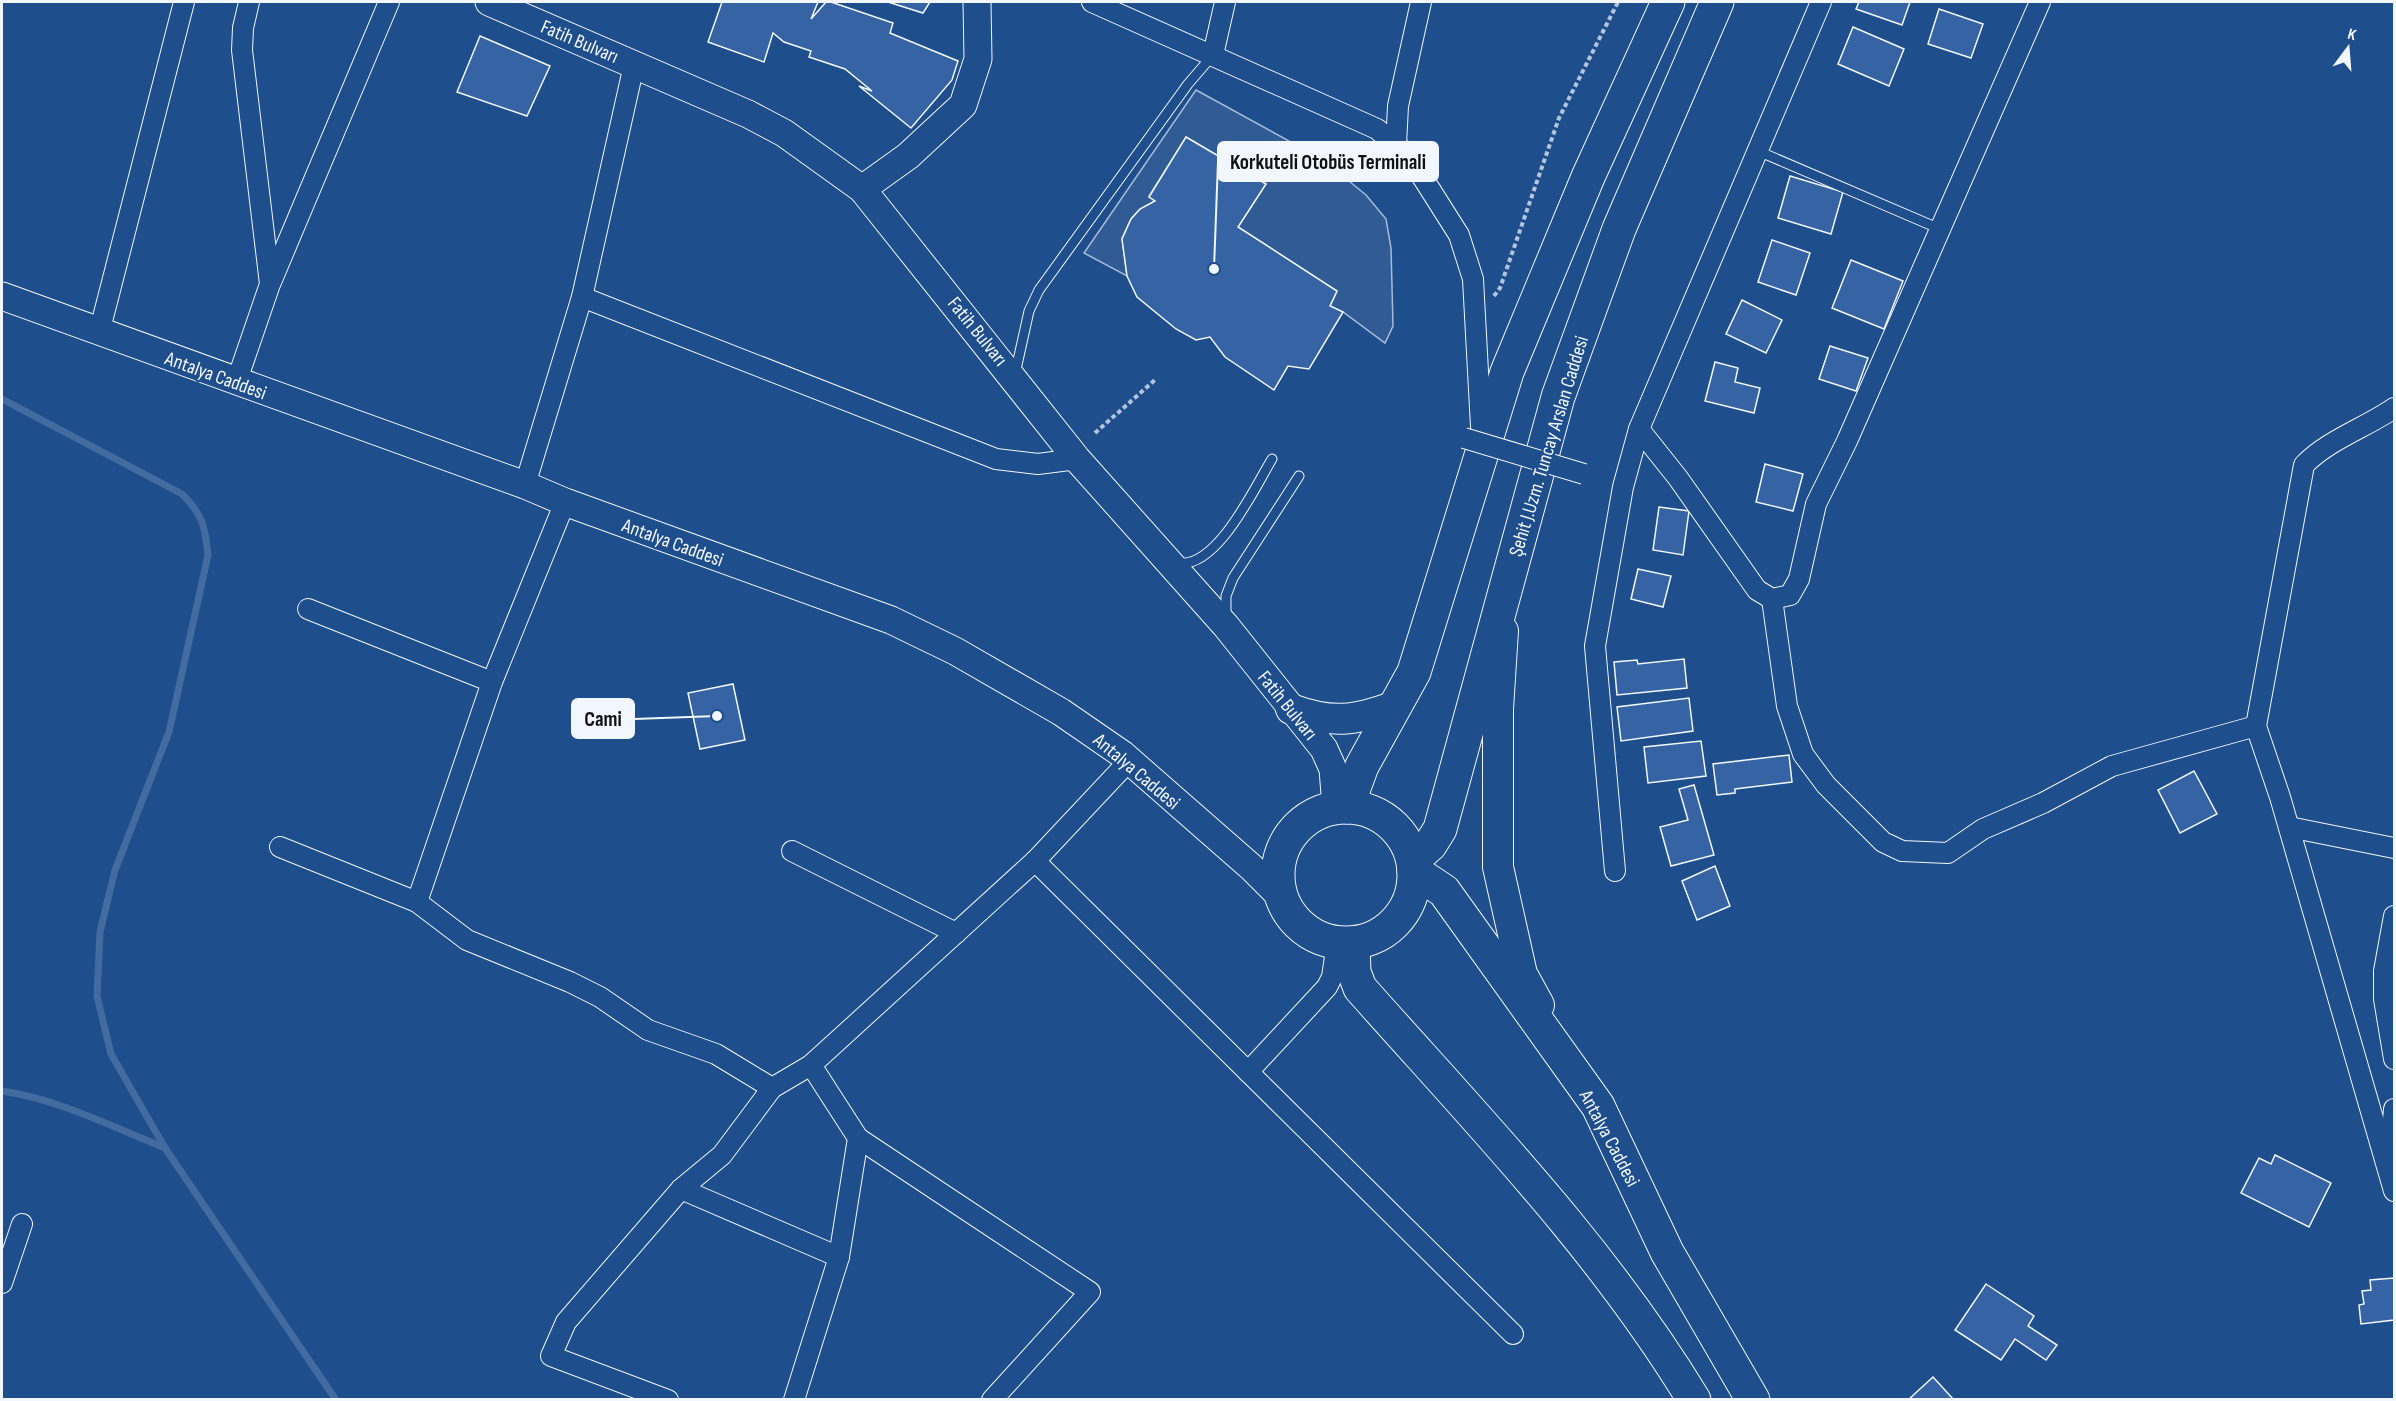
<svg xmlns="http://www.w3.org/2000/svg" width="2396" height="1401" font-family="'Sofia Sans Condensed',sans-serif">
<rect width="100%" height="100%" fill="#1f4e8c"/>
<!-- built -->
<polygon fill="#305b95" stroke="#a8bbd7" stroke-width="1.5" points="1196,90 1322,159 1366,195 1386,219 1391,248 1393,326 1385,343 1343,312 1330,306 1337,291 1238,227 1266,184 1186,137 1149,196 1155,201 1140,209 1131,219 1122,238 1127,276 1084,253"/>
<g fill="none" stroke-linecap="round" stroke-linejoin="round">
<!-- stream -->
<g stroke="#446ba0" stroke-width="7">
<path d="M2,399L182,494C203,515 205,526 208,555L169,732L115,870L100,932L97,996L111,1054L165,1148L336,1400"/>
<path d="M2,1091C58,1099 113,1127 165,1148"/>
</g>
</g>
<!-- building -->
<g fill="#3563a3" stroke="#f2f6ff" stroke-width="1.5">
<polygon points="722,2 818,2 811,19 826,2 831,2 893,23 890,33 958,61 952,80 911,128 859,86 872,91 845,69 809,57 811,51 784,42 773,33 764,62 708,42"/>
<polygon points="888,2 930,2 923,13"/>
<polygon points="1859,2 1910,2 1902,25 1856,9"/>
<polygon points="1939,9 1983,24 1971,58 1928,44"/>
<polygon points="1853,27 1904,49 1889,86 1838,64"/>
<polygon points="480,36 550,66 527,116 457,92"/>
<polygon points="1186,137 1266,184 1238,227 1337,291 1330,306 1343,312 1309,369 1288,366 1274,390 1225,357 1210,337 1196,340 1176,329 1137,297 1127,276 1122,239 1131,219 1140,209 1155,201 1149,197"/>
<polygon points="1790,176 1843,192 1831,234 1778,218"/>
<polygon points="1772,240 1810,253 1796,295 1758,282"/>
<polygon points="1851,260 1903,281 1884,329 1832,308"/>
<polygon points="1742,300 1782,320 1766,353 1726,334"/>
<polygon points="1830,346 1868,358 1856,391 1819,379"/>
<polygon points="1715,362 1738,368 1735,382 1760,388 1754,413 1705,401"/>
<polygon points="1765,464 1803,474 1793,511 1756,502"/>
<polygon points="1659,507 1689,511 1683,555 1653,550"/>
<polygon points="1638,569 1671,576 1663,607 1631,599"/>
<polygon points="1684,659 1687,688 1617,695 1614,662 1637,660 1638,664"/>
<polygon points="733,684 745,740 700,749 688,693"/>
<polygon points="1689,698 1693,731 1621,741 1617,707"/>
<polygon points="1701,741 1706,776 1648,783 1644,747"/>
<polygon points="1789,755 1792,782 1735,789 1735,793 1717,795 1713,764"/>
<polygon points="2194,771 2217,814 2180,833 2158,790"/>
<polygon points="1694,785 1714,855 1671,866 1660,827 1688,820 1679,789"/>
<polygon points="1715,866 1730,906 1697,920 1682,881"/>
<polygon points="2275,1155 2331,1183 2309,1227 2241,1193 2259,1158 2271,1164"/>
<polygon points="2394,1278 2394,1320 2361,1324 2359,1305 2364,1304 2362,1291 2371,1290 2370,1280"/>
<polygon points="1986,1284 2034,1316 2028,1326 2057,1345 2046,1360 2015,1339 2001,1360 1955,1330"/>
<polygon points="1933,1377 1954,1400 1908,1400"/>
</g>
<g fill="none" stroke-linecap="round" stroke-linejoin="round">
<!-- lane casing -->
<g stroke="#f2f6ff" stroke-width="11">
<g id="lane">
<polyline points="1758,151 1940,229"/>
<polyline points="1015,374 1029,311 1039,290 1188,84 1213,55"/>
<path d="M1178,563C1217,569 1255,487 1272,459"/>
<polyline points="1226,615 1226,596 1233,578 1299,476"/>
</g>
</g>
<!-- street casing -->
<g stroke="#f2f6ff" stroke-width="22">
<g id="street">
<polyline points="1092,2 1377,129 1409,156 1459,235 1473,279 1481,427"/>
<polyline points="1213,55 1225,2"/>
<polyline points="1396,145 1398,106 1421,2"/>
<polyline points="271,282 389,2"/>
<polyline points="582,297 634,65"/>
<polyline points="99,333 184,2"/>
<polyline points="236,383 270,284 242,50 243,28 249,2"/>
<path d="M2394,408C2365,428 2328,440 2304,465L2256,726L2280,797L2394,1191"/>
<polyline points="1639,429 1678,478 1757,590 1772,599 1790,595 1799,579 1816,504 1847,441 2040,2"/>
<polyline points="525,485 582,297 996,459 1038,464 1077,459"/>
<polyline points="1772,599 1787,706 1803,754 1826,785 1883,842 1902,851 1948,853 1983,829 2043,803 2112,766 2256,726"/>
<polyline points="308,609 492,682"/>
<polyline points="2289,827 2394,848"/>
<polyline points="280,847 417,902 467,940 570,982 600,997 648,1030 716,1054 772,1088"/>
<polyline points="792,851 956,933"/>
<polyline points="1035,861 1513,1334"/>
<polyline points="1615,871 1595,646 1623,487 1639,429 1821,2"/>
<polyline points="417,902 492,682 565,502"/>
<polyline points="2394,916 2384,971 2384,999 2394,1059"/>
<polyline points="1248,1072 1327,987 1332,977 1337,943"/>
<polyline points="858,1138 1090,1292 992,1400"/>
<polyline points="2389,1164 2394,1109"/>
<polyline points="681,1189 839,1257"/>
<polyline points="2,1283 22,1224"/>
<polyline points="668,1400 551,1356 566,1322 681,1189 722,1155 772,1088 811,1065 1035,861 1129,761"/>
<polyline points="794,1400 839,1257 858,1138 811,1065"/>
</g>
</g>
<!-- secondary casing -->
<g stroke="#f2f6ff" stroke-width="29">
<g id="secondary">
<polyline points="489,2 748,114 784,133 862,189 1077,459 1226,626 1324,749 1333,769 1336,807"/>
<polyline points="862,189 908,156 963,105 978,59 977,2"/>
<polyline points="2,296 525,485 565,502 891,620 955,651 1061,712 1122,754 1251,867 1282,898"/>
</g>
</g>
<!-- primary casing -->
<g stroke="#f2f6ff" stroke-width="32">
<g id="primary">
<polyline points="1503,631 1498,709 1498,867 1522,974 1539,1005"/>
<path d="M1291,709C1332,724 1355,721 1395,706"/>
</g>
</g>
<!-- highway casing -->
<g stroke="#f2f6ff" stroke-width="35">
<g id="highway">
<circle cx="1346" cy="875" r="68"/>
<polyline points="1347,807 1362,766 1414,672 1507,372 1588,177 1668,2"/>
<polyline points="1413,860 1430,845 1440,829 1558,397 1619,229 1717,2"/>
<polyline points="1414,871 1444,891 1598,1106 1667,1252 1753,1400"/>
<path d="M1353,943L1354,972L1360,988C1478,1121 1602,1248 1694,1400"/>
</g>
</g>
<!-- path -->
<g stroke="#b3c4dc" stroke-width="4" stroke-dasharray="4.5 3" stroke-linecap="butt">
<polyline points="1494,296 1500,288 1559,118 1618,2"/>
<polyline points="1095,433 1155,380"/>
</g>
<!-- lane -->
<use href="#lane" stroke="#1f4e8c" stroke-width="9"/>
<!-- street -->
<use href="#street" stroke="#1f4e8c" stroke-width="20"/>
<!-- secondary -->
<use href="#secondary" stroke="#1f4e8c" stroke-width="27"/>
<!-- primary -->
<use href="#primary" stroke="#1f4e8c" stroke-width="30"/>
<!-- highway -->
<use href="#highway" stroke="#1f4e8c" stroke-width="33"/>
<!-- street-bridge casing -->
<g stroke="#f2f6ff" stroke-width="22" stroke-linecap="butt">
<polyline id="street-bridge" points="1464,438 1584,474"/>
</g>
<!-- street-bridge -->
<use href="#street-bridge" stroke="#1f4e8c" stroke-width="20"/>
</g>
<g text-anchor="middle" stroke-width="4.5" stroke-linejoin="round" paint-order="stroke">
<!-- street labels -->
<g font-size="20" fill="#f2f6ff" stroke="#1f4e8c">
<text transform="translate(580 41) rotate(23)" y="7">Fatih Bulvarı</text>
<text transform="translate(978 331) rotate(51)" y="7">Fatih Bulvarı</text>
<text transform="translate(216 375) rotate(20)" y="7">Antalya Caddesi</text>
<text transform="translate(1548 446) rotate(-73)" y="7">Şehit J.Uzm. Tuncay Arslan Caddesi</text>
<text transform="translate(673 542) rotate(20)" y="7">Antalya Caddesi</text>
<text transform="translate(1288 705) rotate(51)" y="7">Fatih Bulvarı</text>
<text transform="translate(1137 771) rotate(40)" y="7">Antalya Caddesi</text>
<text transform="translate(1610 1138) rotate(62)" y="7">Antalya Caddesi</text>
</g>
</g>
<!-- callouts -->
<path fill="none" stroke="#f2f6ff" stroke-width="2" d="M1214 269L1218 161M717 716L634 719"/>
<g fill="#f2f6ff" stroke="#1f4e8c" stroke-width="2">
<circle cx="1214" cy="269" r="6"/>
<circle cx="717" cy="716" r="6"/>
</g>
<g fill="#f2f6ff" stroke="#f2f6ff" stroke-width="2">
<rect x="1218" y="142" width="220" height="39" rx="6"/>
<rect x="572" y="699" width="62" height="39" rx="6"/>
</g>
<g font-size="21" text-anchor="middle" font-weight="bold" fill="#111">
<text x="1328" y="169">Korkuteli Otobüs Terminali</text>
<text x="603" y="726">Cami</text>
</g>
<!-- border -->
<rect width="2396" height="1401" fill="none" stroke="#f2f6ff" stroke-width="6"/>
<!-- north arrow -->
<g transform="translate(2348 48) rotate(16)" stroke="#1f4e8c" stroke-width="4.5" paint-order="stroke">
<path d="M0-4.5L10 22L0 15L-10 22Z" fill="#f2f6ff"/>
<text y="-9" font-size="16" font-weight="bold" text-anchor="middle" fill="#f2f6ff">K</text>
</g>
</svg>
